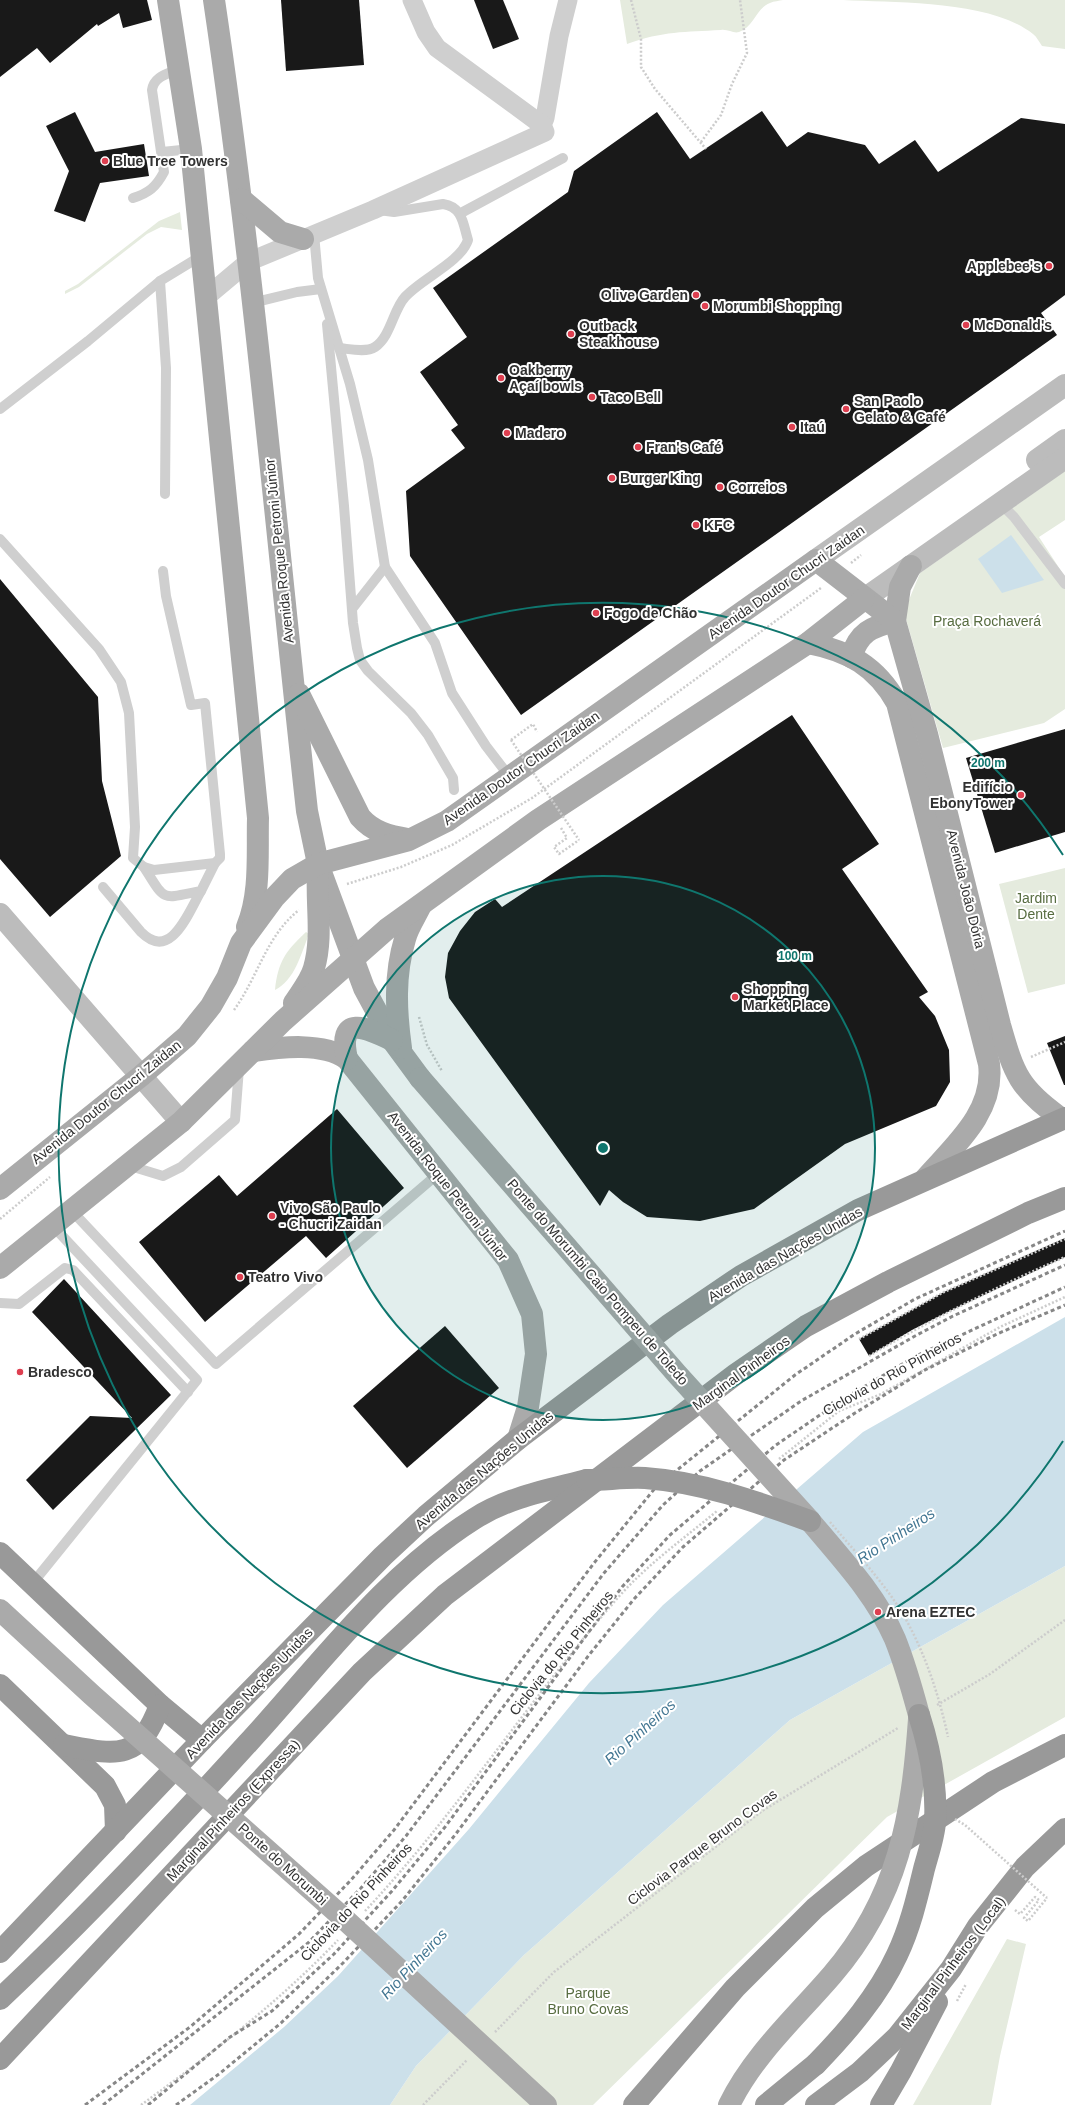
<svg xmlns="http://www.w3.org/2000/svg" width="1065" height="2105" font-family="Helvetica,sans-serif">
<rect width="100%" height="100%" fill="#fff"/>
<!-- green -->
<g fill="#e5ebde">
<path d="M620,0H783C779,1 774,1 770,3C756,8 754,27 739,32C734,34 728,29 721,30C685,32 663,31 627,44Z"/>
<path d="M843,0H1065V49L1042,46C1039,42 1037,37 1033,34C990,0 897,3 843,0Z"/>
<polygon points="180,212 182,230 161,227 147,234 79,287 65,294 65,291 78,284 159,221"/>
<polygon points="1065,471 1065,520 1039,537 1065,577 1065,709 1044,723 943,748 904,612 920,573"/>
<polygon points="1065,868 1065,984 1028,993 999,884"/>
<path d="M306,932L309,934C301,954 295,980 275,990C278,961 286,951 306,932Z"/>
<polygon points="1065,1566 1065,1717 887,1817 593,2105 390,2105 416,2066 524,1955 790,1720"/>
<polygon points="1007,1939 1026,1944 1000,2056 991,2105 913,2105"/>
</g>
<!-- water -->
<g fill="#cce0ea">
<polygon points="1011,535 1044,580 1002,593 978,559"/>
<polygon points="1065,1317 1065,1566 790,1720 524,1955 416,2066 390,2105 190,2105 284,2027 338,1976 469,1829 589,1683 663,1605 863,1432"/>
</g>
<!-- building -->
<g fill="#191919">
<polygon points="0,0 147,0 152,20 123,28 119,13 98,26 97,24 50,63 37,48 0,77"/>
<polygon points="281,0 359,0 364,65 286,71"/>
<polygon points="474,0 503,0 519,39 493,49"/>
<polygon points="762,111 787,147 808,132 865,145 879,164 915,140 938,172 1021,118 1065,124 1065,295 1041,313 1057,335 521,715 410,556 406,491 465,448 451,430 458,425 420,372 467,337 433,288 568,192 574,171 657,112 690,159"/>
<polygon points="75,112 95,152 144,144 149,176 100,183 85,222 54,211 69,171 46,126"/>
<polygon points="0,579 98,697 102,781 121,856 50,917 0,859"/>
<polygon points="792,715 879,844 842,869 928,992 919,997 935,1016 949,1050 950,1082 936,1106 845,1144 754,1209 700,1221 647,1217 623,1202 609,1190 600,1206 449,998 445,977 448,953 460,931 475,912 495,899 502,907"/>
<polygon points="1065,729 1065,832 995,853 966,758"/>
<polygon points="1065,1036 1065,1085 1064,1085 1047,1043"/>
<polygon points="337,1109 404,1188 326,1258 306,1236 205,1322 139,1242 219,1175 237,1196"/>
<polygon points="1065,1238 1065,1257 950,1311 912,1330 869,1356 859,1339 944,1292"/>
<polygon points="64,1279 171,1395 53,1510 26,1480 90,1416 132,1418 32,1312"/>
<polygon points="445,1326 499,1388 407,1468 353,1406"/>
</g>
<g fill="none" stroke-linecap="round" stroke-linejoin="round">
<!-- path -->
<g stroke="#ccc" stroke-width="2.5" stroke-dasharray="2 2" stroke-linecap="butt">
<polyline points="631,0 641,39 641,67 655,89 706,149"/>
<polyline points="701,142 721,115 732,84 747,53 740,0"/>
<polyline points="851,563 861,555"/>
<polyline points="511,740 533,724 537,732"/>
<polyline points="561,828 567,838 554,847 559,854 579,840"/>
<polyline points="347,884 401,867 452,845 532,798 821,588"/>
<path d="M234,1010C258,977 266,936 299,910"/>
<polyline points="419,1017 427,1045 442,1071"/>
<polyline points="1031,1057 1065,1042"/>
<polyline points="0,1219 50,1177"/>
<polyline points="859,1339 944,1292 1065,1239"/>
<path d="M869,1356C932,1319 998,1286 1065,1257"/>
<polyline points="779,1459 839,1411 881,1394 1000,1327 1065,1297"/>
<polyline points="937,1705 990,1674 1065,1620"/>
<polyline points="1015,1910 1020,1914 1035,1897 1039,1900 1024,1918 1028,1921 1047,1898"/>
<path d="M365,1911C456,1814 528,1701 615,1601C645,1566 682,1540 717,1511"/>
<polyline points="957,2001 966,1984"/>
<polyline points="495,2032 554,1972 762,1811 898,1728"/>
<path d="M141,2105C210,2055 279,2002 338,1940"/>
<polyline points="423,2105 467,2060"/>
</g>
<!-- lane -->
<g stroke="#cfcfcf" stroke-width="10">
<polyline points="162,152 191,149"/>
<path d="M133,198C149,193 156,187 164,172L152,90C154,76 168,74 179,69"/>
<polyline points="461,213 563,158"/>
<polyline points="314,234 318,278 350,384 368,460 385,567 435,643 452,693 486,746 509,776"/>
<polyline points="160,281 166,368 165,494"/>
<polyline points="252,303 297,292 321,289"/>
<polyline points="327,324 344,506 353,623 357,648 360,660 368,671 411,713 428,735 453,778 454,790"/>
<path d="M339,348C350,349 366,353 375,347C391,336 393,310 405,297C422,278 460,263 468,240C463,224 463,207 443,204L394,212L379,210"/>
<polyline points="0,409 88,341 160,281 201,256"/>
<polyline points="1000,503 1014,517 1065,584"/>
<polyline points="0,539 99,649 121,682 129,713 135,827 133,858 144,867 154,870 215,863 220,858 220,854 205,703 191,705 166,596 163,571"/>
<polyline points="352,609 385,567"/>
<path d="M144,867C166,902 160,899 201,891L215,863"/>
<path d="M103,887L141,932C171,962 188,913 201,891"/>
<polyline points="127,1165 163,1176 181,1167 235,1120 239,1068"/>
<polyline points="71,1210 216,1364 439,1173"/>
<polyline points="0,1303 19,1304 65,1268 73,1270 188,1392"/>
<polyline points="32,1584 197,1380 52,1225"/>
</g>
<!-- street -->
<g stroke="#cfcfcf" stroke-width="19">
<polyline points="542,125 545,118 559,36 568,0"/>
<polyline points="205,298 248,262 373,210 545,132 542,125 437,48 426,32 412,0"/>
</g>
<!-- secondary -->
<g stroke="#bcbcbc" stroke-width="22">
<polyline points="1037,460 1065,440"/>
<polyline points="816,560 1065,385"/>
<polyline points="864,599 1065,458"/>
<polyline points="0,914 181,1122"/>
</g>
<!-- primary -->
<g stroke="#aaa" stroke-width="22">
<path d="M168,0L191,149L258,818C257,854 261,893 247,927"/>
<path d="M214,0C254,269 277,541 307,811L318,864L364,988L392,1040L420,1078"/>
<polyline points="241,199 280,232 303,239"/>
<path d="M808,643C849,651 876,666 897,703L989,1064C995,1112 954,1146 925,1179"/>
<path d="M851,657C859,632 871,627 895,621L900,587L911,566"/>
<path d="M299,694L360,817C373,832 389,836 408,839"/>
<path d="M294,1003C301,992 311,980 314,968C323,937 316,905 318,873"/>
<path d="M401,1048C396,1012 394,975 405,939C408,927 416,916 421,905"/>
<path d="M253,1051C281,1047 323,1042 347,1059L508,1260L532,1314L536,1354L528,1407L518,1439"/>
<path d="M347,1059C337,1013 367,1028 392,1040"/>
<path d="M0,1189L141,1076L187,1036L211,1006L227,978L241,943L274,898L292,879L318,864L409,840L447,821L816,560L895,621L927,734L1000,1025C1014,1074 1019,1089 1062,1119"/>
<polyline points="0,1268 181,1122 283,1021 387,929 538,820 808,643 864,599"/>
<path d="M810,1521C841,1558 876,1595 895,1639C905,1664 912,1689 919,1715"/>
</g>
<!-- highway -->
<g stroke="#999" stroke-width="22">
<polyline points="0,1553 160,1705 202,1740"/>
<polyline points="0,1685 105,1786 115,1805 116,1831"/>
<path d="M64,1745C116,1755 139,1762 160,1705"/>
<polyline points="0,1952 202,1740 383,1556 426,1516 518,1439 670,1324 741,1276 858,1210 1065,1118"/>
<path d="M0,1999C86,1918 168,1831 248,1743C319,1666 384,1576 474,1519C508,1497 549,1490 587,1480"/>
<polyline points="0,2059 362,1672 445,1595 736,1374 806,1326 888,1282 1028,1213 1065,1198"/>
<polyline points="634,2105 735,1988 815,1908 866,1866 993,1782 1065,1745"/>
<polyline points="766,2105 816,2064"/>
<polyline points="816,2105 860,2072 897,2037 951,1969 978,1926 1025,1867 1065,1829"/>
<polyline points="881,2105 901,2071 937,2002"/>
</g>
<!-- rail -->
<g stroke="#878787" stroke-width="3" stroke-dasharray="4 3" stroke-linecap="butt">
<polyline points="85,2105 190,2027 299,1934 351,1880 394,1830 594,1563 656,1487 795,1375 855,1334 915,1299 1065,1231"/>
<polyline points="103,2105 308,1943 361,1888 406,1836 604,1573 663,1505 700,1471 801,1401 915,1336 953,1316 1065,1265"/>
<polyline points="148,2105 230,2037 272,2011 334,1954 392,1891 445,1827 622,1587 670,1535 776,1445 845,1398 916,1356 1065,1287"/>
<polyline points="176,2105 219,2074 281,2023 343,1963 402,1901 455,1835 589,1655 634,1599 683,1547 784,1460 855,1413 925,1370 997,1334 1065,1305"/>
</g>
<!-- path-bridge -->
<g stroke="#ccc" stroke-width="2.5" stroke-dasharray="2 2" stroke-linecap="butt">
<polyline points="511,740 579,840"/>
<path d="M830,1522C855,1552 884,1582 904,1616C925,1653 939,1695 948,1737"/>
<polyline points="955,1819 965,1825 1047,1898"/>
</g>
<!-- primary-bridge -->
<g stroke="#aaa" stroke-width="22">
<polyline points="420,1078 676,1373 810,1521"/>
<polyline points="0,1610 92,1695 340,1915 546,2105"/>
<path d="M729,2105C754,2054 796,2017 832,1975C899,1897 912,1817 919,1719"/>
</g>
<!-- highway-bridge -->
<g stroke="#999" stroke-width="22">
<path d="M587,1480C606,1480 626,1477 645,1478C702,1482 757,1502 810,1521"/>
<path d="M816,2064C847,2032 878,1996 897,1955C910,1928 917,1898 924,1869C928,1854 934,1837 935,1822C937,1785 930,1749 919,1715"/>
</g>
</g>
<!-- distance rings -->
<circle cx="603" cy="1148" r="272" fill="#0f766e" fill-opacity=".12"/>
<g fill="none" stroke="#0f766e" stroke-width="2">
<circle cx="603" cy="1148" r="272"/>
<path d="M1063 1441A545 545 0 1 1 1063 855"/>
</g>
<!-- markers -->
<g fill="#de3f50" stroke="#fff" stroke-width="1.5">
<circle cx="105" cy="161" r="4"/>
<circle cx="1049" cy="266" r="4"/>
<circle cx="696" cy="295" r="4"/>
<circle cx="705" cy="306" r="4"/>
<circle cx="966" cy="325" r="4"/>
<circle cx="571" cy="334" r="4"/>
<circle cx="501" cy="378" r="4"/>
<circle cx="592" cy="397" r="4"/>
<circle cx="846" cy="409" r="4"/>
<circle cx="792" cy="427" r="4"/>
<circle cx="507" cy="433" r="4"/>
<circle cx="638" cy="447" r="4"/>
<circle cx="612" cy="478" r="4"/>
<circle cx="720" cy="487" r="4"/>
<circle cx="696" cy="525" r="4"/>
<circle cx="596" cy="613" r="4"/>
<circle cx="1021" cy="795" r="4"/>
<circle cx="735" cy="997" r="4"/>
<circle cx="272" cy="1216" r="4"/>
<circle cx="240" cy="1277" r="4"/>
<circle cx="20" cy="1372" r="4"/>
<circle cx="878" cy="1612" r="4"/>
</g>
<g text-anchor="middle" stroke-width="4" stroke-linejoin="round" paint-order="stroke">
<!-- poi labels -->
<g font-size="14" font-weight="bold" fill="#323232" stroke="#fff" text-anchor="start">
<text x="113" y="166">Blue Tree Towers</text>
<text x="1041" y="271" text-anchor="end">Applebee's</text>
<text x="688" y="300" text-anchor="end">Olive Garden</text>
<text x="713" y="311">Morumbi Shopping</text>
<text x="974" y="330">McDonald's</text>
<text x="579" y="331">Outback<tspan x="579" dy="16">Steakhouse</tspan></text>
<text x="509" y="375">Oakberry<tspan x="509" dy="16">Açaí bowls</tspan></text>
<text x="600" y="402">Taco Bell</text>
<text x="854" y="406">San Paolo<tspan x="854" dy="16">Gelato &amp; Café</tspan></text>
<text x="800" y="432">Itaú</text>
<text x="515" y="438">Madero</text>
<text x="646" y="452">Fran's Café</text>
<text x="620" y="483">Burger King</text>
<text x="728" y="492">Correios</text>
<text x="704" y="530">KFC</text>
<text x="604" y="618">Fogo de Chão</text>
<text x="1013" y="792" text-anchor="end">Edifício<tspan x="1013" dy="16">EbonyTower</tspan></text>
<text x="743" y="994">Shopping<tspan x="743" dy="16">Market Place</tspan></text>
<text x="280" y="1213">Vivo São Paulo<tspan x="280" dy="16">- Chucri Zaidan</tspan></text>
<text x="248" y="1282">Teatro Vivo</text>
<text x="28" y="1377">Bradesco</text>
<text x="886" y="1617">Arena EZTEC</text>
</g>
<!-- street labels -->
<g font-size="14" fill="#323232" stroke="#fff">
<text transform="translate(279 551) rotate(-96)" y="5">Avenida Roque Petroni Júnior</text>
<text transform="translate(786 582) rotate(-35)" y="5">Avenida Doutor Chucri Zaidan</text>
<text transform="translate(521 768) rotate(-35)" y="5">Avenida Doutor Chucri Zaidan</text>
<text transform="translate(966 889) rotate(76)" y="5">Avenida João Dória</text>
<text transform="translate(106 1102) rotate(-39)" y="5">Avenida Doutor Chucri Zaidan</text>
<text transform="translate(448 1186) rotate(52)" y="5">Avenida Roque Petroni Júnior</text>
<text transform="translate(785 1254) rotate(-30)" y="5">Avenida das Nações Unidas</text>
<text transform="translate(598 1282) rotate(49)" y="5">Ponte do Morumbi Caio Pompeu de Toledo</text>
<text transform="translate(741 1373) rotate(-36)" y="5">Marginal Pinheiros</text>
<text transform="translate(892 1374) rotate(-29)" y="5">Ciclovia do Rio Pinheiros</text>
<text transform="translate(484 1470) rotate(-40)" y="5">Avenida das Nações Unidas</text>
<text transform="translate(561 1653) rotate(-51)" y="5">Ciclovia do Rio Pinheiros</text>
<text transform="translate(249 1693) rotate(-46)" y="5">Avenida das Nações Unidas</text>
<text transform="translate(233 1810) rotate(-47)" y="5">Marginal Pinheiros (Expressa)</text>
<text transform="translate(702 1847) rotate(-37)" y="5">Ciclovia Parque Bruno Covas</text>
<text transform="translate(283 1864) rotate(42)" y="5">Ponte do Morumbi</text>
<text transform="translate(356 1902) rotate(-47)" y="5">Ciclovia do Rio Pinheiros</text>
<text transform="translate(953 1963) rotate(-53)" y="5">Marginal Pinheiros (Local)</text>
</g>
<!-- park labels -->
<g font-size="14" fill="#576c40" stroke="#fff">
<text x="987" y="626">Praça Rochaverá</text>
<text x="1036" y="903">Jardim<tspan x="1036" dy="16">Dente</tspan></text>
<text x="588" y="1998">Parque<tspan x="588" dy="16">Bruno Covas</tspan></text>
</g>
<!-- water labels -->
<g font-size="15" font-style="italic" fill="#427692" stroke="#fff">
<text transform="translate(896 1536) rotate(-33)" y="5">Rio Pinheiros</text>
<text transform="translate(640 1732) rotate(-42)" y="5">Rio Pinheiros</text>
<text transform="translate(414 1964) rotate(-47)" y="5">Rio Pinheiros</text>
</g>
</g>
<circle cx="603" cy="1148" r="6" fill="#0f766e" stroke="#fff" stroke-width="2"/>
<g font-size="12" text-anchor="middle" font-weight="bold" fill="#0f766e" stroke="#fff" stroke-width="4" stroke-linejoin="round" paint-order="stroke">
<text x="988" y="767">200 m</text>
<text x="795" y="960">100 m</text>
</g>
</svg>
